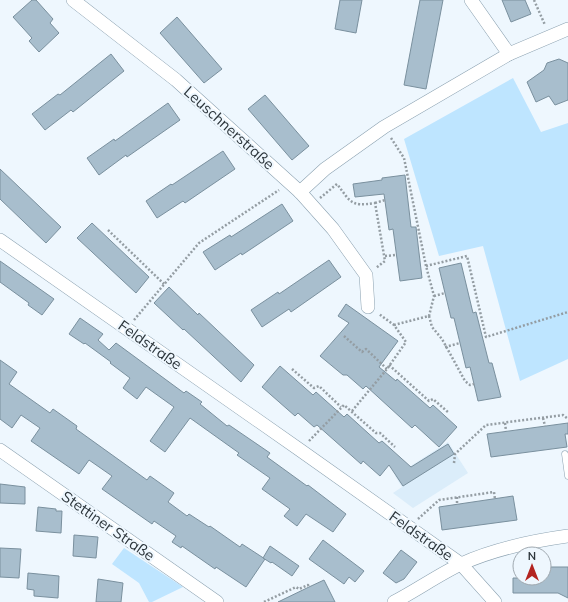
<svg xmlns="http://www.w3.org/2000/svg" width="568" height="602" font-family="Mulish,sans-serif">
<rect width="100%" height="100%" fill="#eef7fe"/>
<!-- built -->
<polygon fill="#dbedfa" points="448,442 468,473 413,508 393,493 402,487 395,476"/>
<!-- green -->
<g fill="#bee5ff">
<polygon points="513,78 541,132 568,123 568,359 520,381 483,246 439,256 404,139"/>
<polygon points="124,548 183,587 152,602 149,602 139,583 112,564"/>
</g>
<!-- building -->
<g fill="#a8becd" stroke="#7a909e">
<polygon points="32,0 36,0 53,19 50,23 59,33 39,52 29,41 32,38 13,17"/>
<polygon points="340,0 362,0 356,33 335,29"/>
<polygon points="420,0 443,0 426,89 404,85"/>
<polygon points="502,0 525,0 531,14 511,22"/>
<polygon points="177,17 222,69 204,83 160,33"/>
<polygon points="111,54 124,71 73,112 71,110 45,130 32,114 58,94 60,95"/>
<polygon points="559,59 568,63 568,100 555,105 549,96 536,102 527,82 544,70 547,63"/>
<polygon points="265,95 309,146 292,160 248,109"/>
<polygon points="168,103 180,120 127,157 126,155 99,175 87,158 114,139 115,141"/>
<polygon points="223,151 235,169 185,203 183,201 157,218 146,201 171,184 172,185"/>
<polygon points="0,169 61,227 46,243 0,199"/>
<polygon points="405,175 411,227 416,227 422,278 400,281 393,229 389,230 384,194 355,197 353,184 382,180 382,178"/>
<polygon points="282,204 293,221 242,255 241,253 215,270 203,252 230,235 231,237"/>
<polygon points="92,223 149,277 136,293 77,238"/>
<polygon points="329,260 341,277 291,312 289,309 262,327 251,310 278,292 279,294"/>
<polygon points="0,261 54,299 42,315 28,305 29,303 0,282"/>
<polygon points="461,263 473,313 476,312 489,363 492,363 501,397 478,401 470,367 466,368 454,318 451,318 439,268"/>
<polygon points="169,287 198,315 199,313 254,365 241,382 184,329 183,330 154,303"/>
<polygon points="346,304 398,341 379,367 396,381 397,379 430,408 433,405 457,427 439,447 415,425 412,428 366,386 363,389 347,375 343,375 320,356 349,323 338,316"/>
<polygon points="80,318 103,334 98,340 109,350 116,343 184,393 186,391 202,402 200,404 227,426 229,425 270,453 267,457 307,486 308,485 346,514 333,532 306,514 297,526 284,516 290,509 262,489 270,478 237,455 239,453 190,418 165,452 150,441 174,407 146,387 137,399 123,388 130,378 110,363 111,362 85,343 84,344 69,334"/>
<polygon points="0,360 17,372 9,384 50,413 53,409 77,426 76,429 147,480 150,476 174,493 168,502 187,516 189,514 209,527 210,526 240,547 242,544 265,559 246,587 216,567 215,569 182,546 181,548 172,542 176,536 154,521 152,524 102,489 112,476 89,460 79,474 31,441 40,428 21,415 12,428 0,419"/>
<polygon points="280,366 313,395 316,392 344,417 347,414 379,443 382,441 411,467 448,444 454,454 403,486 389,465 380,476 363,461 361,464 317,425 314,427 298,413 295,416 262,387"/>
<polygon points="568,423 568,434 565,434 567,447 491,457 487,434"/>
<polygon points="0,484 25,487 25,504 0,503"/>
<polygon points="513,496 517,520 442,530 439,507"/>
<polygon points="38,507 56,509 56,511 62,511 61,533 36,531"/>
<polygon points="74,535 98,537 96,558 73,556"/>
<polygon points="323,540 364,571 355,582 349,577 344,584 309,559"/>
<polygon points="270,546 299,566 292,576 272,562 271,563 263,558"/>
<polygon points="0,548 21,549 19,578 0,577"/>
<polygon points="401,550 417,562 404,579 396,583 383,573"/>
<polygon points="544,567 568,567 568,598 558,593 513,593 513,578 544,578"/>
<polygon points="28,573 59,576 58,598 34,596 34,590 27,589"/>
<polygon points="98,579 123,583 121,602 96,602"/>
<polygon points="324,580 335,602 278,602 309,587"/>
</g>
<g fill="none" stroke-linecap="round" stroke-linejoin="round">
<!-- service casing -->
<g stroke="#8ba1b0" stroke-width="7">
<polyline id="service" points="565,454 568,476"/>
</g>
<!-- minor casing -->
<g stroke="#8ba1b0" stroke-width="14">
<g id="minor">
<polyline points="73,0 176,80 300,192 333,229 366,275 368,307"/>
<polyline points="471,0 509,54"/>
<polyline points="300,192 325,169 384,127 509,54 568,29"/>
<polyline points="0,240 300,450 461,564 495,602"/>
<polyline points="0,450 217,602"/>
<path d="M394,602C417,590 438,575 461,564C494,549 532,541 568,536"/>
</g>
</g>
<!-- path -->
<g stroke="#949da3" stroke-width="2.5" stroke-dasharray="2 2" stroke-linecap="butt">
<polyline points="534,0 545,25"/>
<polyline points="391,138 404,158 426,266 434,296 429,316 394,325"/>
<path d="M320,198L337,184C351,202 350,207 375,203L385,261L376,268"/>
<polyline points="375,203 385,200"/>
<polyline points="108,230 164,284"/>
<polyline points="385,256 396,255"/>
<polyline points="426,266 467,256 486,337 568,312"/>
<polyline points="434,296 445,293"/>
<polyline points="429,316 432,327 442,339 465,381 470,385 474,384"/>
<polyline points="134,320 199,243 279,190"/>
<polyline points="344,336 362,352 366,349 387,369"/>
<polyline points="445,347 460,343"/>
<polyline points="389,365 429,401 433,399 449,413"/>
<polyline points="292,369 314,388 319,386 341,407"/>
<polyline points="352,411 387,369 406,342 394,325 379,314"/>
<polyline points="543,418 545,426"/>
<polyline points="505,423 506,431"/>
<polyline points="309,441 344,405 376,433 380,433 395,447"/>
<polyline points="454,463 455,454 486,425 563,415 568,419"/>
<polyline points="457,497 457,504"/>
<polyline points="418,519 439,500 494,492 495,499"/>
<polyline points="264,602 296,587 299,589 308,585 309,587"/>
</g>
<!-- service -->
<use href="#service" stroke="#fff" stroke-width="6"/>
<!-- minor -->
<use href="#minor" stroke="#fff" stroke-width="13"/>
</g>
<g text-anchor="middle" stroke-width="4" stroke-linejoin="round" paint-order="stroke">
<!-- street labels -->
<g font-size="15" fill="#2c353b" stroke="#eef7fe">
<text transform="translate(229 128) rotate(42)" y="5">Leuschnerstraße</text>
<text transform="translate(150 345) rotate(35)" y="5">Feldstraße</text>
<text transform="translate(108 526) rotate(35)" y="5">Stettiner Straße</text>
<text transform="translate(421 536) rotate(35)" y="5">Feldstraße</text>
</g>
</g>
<!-- north arrow -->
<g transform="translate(532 566)"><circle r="19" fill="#eef7fe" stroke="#a0a9b0"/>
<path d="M0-3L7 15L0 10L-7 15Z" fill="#b32420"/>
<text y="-6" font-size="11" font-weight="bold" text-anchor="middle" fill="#2c353b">N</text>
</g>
</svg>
